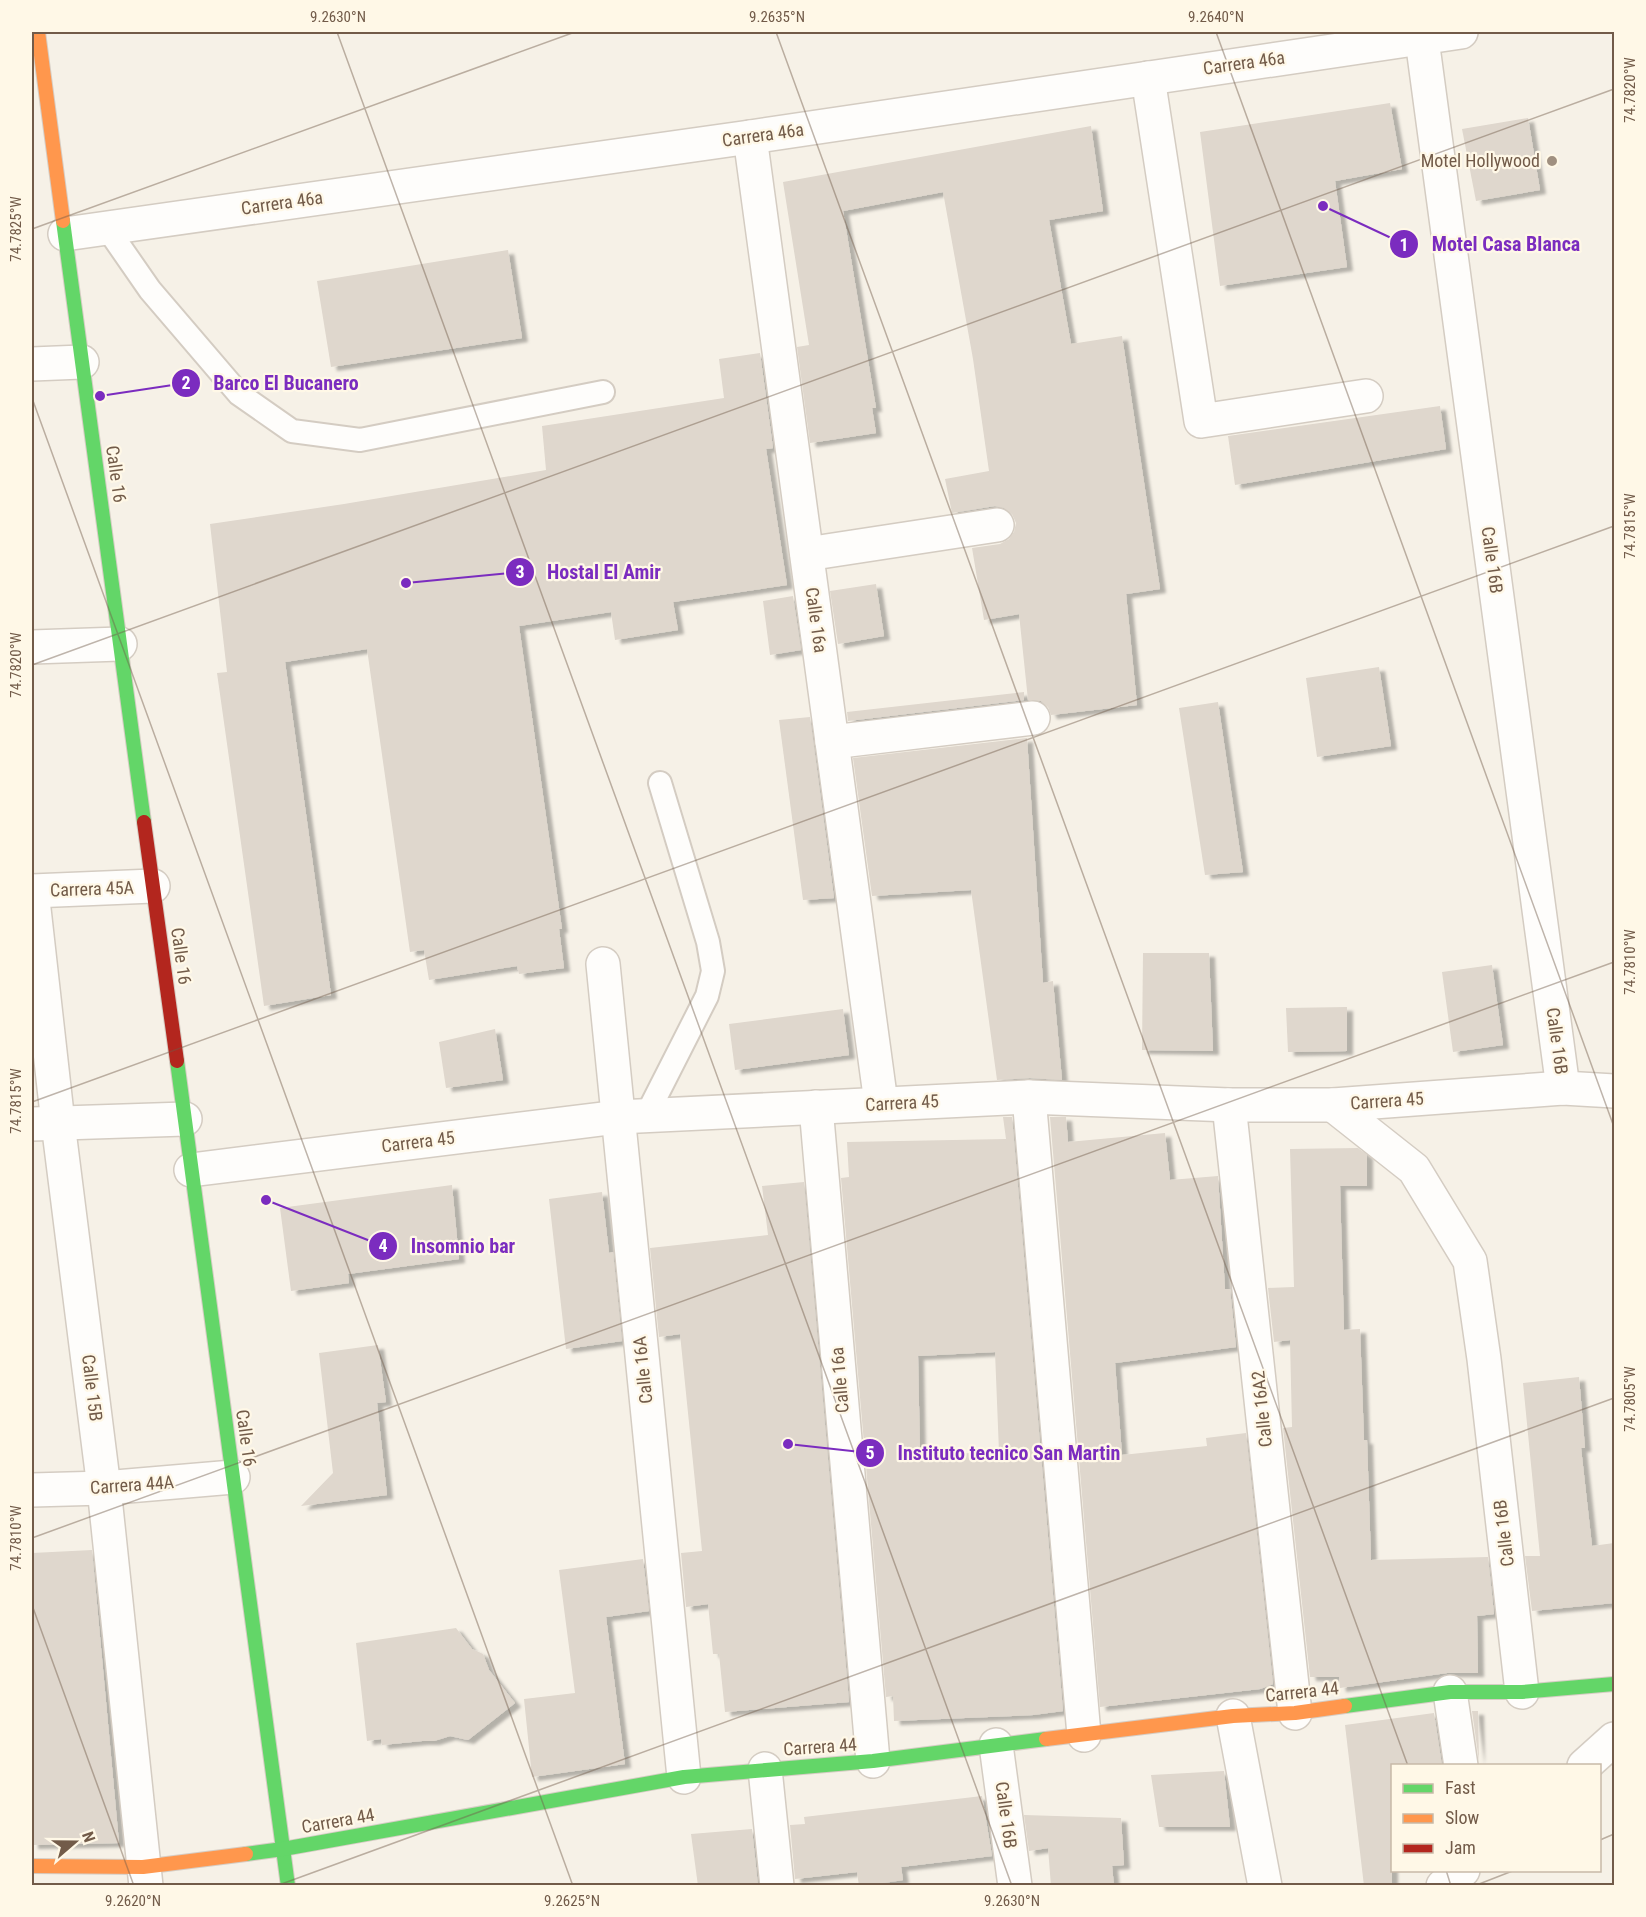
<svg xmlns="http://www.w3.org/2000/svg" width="1646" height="1917" font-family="'Roboto Condensed',sans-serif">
<defs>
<filter id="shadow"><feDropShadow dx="6" dy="4" stdDeviation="1.5" flood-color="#0004"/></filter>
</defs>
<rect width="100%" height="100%" fill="#f6f1e7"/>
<!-- building -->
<g fill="#dfd7cd" fill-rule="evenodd" filter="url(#shadow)">
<polygon points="1390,103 1402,169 1335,181 1347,267 1220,286 1200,132"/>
<polygon points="1528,118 1540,190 1476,201 1462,129"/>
<polygon points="1091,126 1103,211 1049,220 1071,344 1122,336 1160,589 1126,594 1137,705 1051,715 1048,707 1041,701 1028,700 1019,614 984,620 972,548 1000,544 1009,539 1014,532 1016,523 1012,514 1004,508 995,506 952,513 945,479 989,471 973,359 943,192 843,211 876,408 872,408 876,433 810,443 797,347 809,345 783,182"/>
<polygon points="508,250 522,338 331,367 317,281"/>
<polygon points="760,353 773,448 766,449 787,585 673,602 678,630 615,640 611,612 519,626 562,929 559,929 564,968 519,974 517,966 429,980 424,950 410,952 367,649 285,662 331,995 264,1006 217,673 227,672 210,524 344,504 546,470 542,426 724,398 719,359"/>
<polygon points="1440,406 1446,449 1235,485 1228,436"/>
<polygon points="876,584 884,636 838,644 830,591"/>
<polygon points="793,596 801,650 770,655 763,601"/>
<polygon points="1379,667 1391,746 1317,757 1306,678"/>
<polygon points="1024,692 1024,700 848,721 847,712"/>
<polygon points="1218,702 1243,872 1205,875 1179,708"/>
<polygon points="810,717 834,898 803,900 779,720"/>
<polygon points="1027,738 1043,983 1053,981 1062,1080 1030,1078 997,1080 971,890 872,896 853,758"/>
<polygon points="1143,953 1209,953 1213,1051 1142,1050"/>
<polygon points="1492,965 1503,1045 1453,1052 1442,972"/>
<polygon points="1347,1007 1347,1051 1288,1052 1286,1008"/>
<polygon points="843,1009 849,1055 735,1070 729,1024"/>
<polygon points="495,1029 503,1080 446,1088 439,1042"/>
<path d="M1003,1117H1012L1063,1711L1033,1715L894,1721L893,1696L886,1697L841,1178L849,1177L847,1142L1006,1139ZM995,1352L999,1452L923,1455V1454H920L918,1356Z"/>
<polygon points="1050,1117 1066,1117 1068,1142 1165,1133 1170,1180 1218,1176 1225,1289 1230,1289 1236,1347 1115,1363 1122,1455 1207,1446 1206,1438 1246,1433 1273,1684 1260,1689 1100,1707"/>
<polygon points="1358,1148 1367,1155 1367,1186 1340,1186 1344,1330 1360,1329 1364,1440 1367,1440 1371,1560 1488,1557 1494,1614 1477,1616 1478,1673 1447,1673 1340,1688 1339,1677 1310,1677 1283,1428 1292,1427 1290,1340 1274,1342 1268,1288 1294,1287 1290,1149"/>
<polygon points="804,1182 849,1702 725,1712 719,1654 713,1654 708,1604 686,1607 681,1553 702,1551 680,1334 659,1337 650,1248 768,1235 762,1186"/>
<polygon points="452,1185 459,1259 348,1274 349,1283 291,1291 280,1208"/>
<polygon points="602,1192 609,1253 613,1252 622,1341 566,1349 549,1199"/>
<polygon points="378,1345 386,1402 377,1403 387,1495 301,1506 333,1473 319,1353"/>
<polygon points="1579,1377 1585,1448 1581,1448 1592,1546 1614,1543 1614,1603 1532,1611 1525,1556 1540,1556 1523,1383"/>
<polygon points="92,1550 119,1843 32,1845 32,1553"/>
<polygon points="643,1559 649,1611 606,1617 625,1764 532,1777 524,1699 575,1693 559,1570"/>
<polygon points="456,1628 472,1649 483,1654 489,1670 515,1703 468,1740 450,1736 434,1741 422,1741 382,1745 381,1739 367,1741 356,1643"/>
<polygon points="1472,1711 1478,1711 1479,1761"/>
<polygon points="1434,1713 1442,1766 1392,1766 1392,1886 1364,1886 1345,1725"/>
<polygon points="1224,1771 1230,1827 1159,1827 1151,1775"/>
<polygon points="982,1796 992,1856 901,1867 903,1880 864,1886 859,1886 857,1872 795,1879 790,1825 805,1824 804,1817"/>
<polygon points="1024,1815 1121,1818 1124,1865 1112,1866 1114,1886 1051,1886 1048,1848 1029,1851"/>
<polygon points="752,1829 758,1886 698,1886 691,1834"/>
</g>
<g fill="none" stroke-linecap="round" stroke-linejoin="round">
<!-- lane casing -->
<g stroke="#d4ccc2" stroke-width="26">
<g id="lane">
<polyline points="107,228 150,290 239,394 292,431 360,440 603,392"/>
<polyline points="646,1116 707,996 713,971 708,942 660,783"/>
</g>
</g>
<!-- street casing -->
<g stroke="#d4ccc2" stroke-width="36">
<g id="street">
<polyline points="1421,32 1563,1088"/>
<polyline points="1148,78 1201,421 1366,396"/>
<polyline points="750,137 881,1103"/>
<polyline points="65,234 750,137 1461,32"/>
<polyline points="32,364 82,362"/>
<polyline points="807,554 997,525"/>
<polyline points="32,647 120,644"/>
<polyline points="832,742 1033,718"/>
<polyline points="32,891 58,1123 104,1488 146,1886"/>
<polyline points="32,891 153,886"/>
<polyline points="603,964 684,1777"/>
<polyline points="1029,1097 1084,1735"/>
<polyline points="1229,1105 1295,1713"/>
<polyline points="1333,1105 1414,1169 1470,1261 1484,1359 1522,1692"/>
<polyline points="816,1107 873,1761"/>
<polyline points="32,1124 185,1119"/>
<polyline points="191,1170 618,1117 1029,1097 1229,1105 1333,1105 1563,1088 1614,1091"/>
<polyline points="32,1490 104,1488 233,1477"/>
<polyline points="1450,1692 1461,1766"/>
<polyline points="1233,1716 1265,1886"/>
<polyline points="996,1745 1015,1886"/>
<polyline points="1584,1766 1614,1739"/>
<polyline points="765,1769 777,1886"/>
<polyline points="1443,1886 1463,1870"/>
</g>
</g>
<!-- fast casing -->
<g stroke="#d6cdc4" stroke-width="16">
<g id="fast">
<polyline points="63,221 144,822"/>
<polyline points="177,1061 288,1886"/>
<polyline points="1345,1706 1450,1692 1522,1692 1614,1684"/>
<polyline points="246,1854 283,1849 684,1777 873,1761 1046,1739"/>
</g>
</g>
<!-- slow casing -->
<g stroke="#d6cdc4" stroke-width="16">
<g id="slow">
<polyline points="38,32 63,221"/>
<polyline points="1046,1739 1233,1716 1295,1713 1345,1706"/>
<polyline points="32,1866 143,1867 246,1854"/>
</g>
</g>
<!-- jam casing -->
<g stroke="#d6cdc4" stroke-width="16">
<polyline id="jam" points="144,822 177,1061"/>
</g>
<!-- lane -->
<use href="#lane" stroke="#fefdfb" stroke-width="22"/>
<!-- street -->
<use href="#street" stroke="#fefdfb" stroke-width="33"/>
<!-- fast -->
<use href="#fast" stroke="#63d668" stroke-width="14"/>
<!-- slow -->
<use href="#slow" stroke="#ff974d" stroke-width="14"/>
<!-- jam -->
<use href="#jam" stroke="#b3261e" stroke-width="14"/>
</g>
<!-- ticks -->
<path fill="none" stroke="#725b49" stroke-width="1.5" stroke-opacity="0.45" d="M337,32L1012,1886M776,32L1408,1766M1216,32L1614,1127M32,229L575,32M32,398L573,1886M32,665L1614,89M32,1102L1614,526M32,1538L1614,962M32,1605L134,1886M1600,1840L1614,1834M1446,1870L1451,1886M276,1886L1614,1398M1474,1886L1515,1870"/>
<!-- markers -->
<circle fill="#a09080" stroke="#fff8e7" stroke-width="2" cx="1552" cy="161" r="6"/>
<g text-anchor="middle" stroke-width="4.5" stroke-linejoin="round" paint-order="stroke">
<!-- street labels -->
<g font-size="18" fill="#725b49" stroke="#fff8e7">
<text transform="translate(1244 63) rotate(-8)" y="6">Carrera 46a</text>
<text transform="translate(763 135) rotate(-8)" y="6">Carrera 46a</text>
<text transform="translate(282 203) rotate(-8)" y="6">Carrera 46a</text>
<text transform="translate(116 474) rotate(82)" y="6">Calle 16</text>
<text transform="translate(1492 560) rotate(82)" y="6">Calle 16B</text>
<text transform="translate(816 620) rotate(82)" y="6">Calle 16a</text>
<text transform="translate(92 889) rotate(-2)" y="6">Carrera 45A</text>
<text transform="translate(181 956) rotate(82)" y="6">Calle 16</text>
<text transform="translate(1557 1041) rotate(82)" y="6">Calle 16B</text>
<text transform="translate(1387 1101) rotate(-4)" y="6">Carrera 45</text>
<text transform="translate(902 1103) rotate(-3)" y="6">Carrera 45</text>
<text transform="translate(418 1142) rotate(-7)" y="6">Carrera 45</text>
<text transform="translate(643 1370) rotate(-96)" y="6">Calle 16A</text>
<text transform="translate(840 1380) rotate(-95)" y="6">Calle 16a</text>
<text transform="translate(92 1388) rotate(83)" y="6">Calle 15B</text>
<text transform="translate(1262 1409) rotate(-96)" y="6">Calle 16A2</text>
<text transform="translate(246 1438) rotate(82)" y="6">Calle 16</text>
<text transform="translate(132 1485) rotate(-4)" y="6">Carrera 44A</text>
<text transform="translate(1504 1533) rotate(-97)" y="6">Calle 16B</text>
<text transform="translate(1302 1692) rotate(-6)" y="6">Carrera 44</text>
<text transform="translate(820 1747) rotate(-4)" y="6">Carrera 44</text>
<text transform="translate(1006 1815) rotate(82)" y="6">Calle 16B</text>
<text transform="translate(338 1821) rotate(-10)" y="6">Carrera 44</text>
</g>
<!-- poi labels -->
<g font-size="18" fill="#725b49" stroke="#fff8e7" text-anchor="end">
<text x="1540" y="167">Motel Hollywood</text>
</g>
</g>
<!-- callouts -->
<path fill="none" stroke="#7b2cbf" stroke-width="2" d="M1323 206L1404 244M100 396L186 383M406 583L520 572M266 1200L383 1246M788 1444L870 1453"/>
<g fill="#7b2cbf" stroke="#fff8e7" stroke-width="2">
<circle cx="1323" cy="206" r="6"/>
<circle cx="100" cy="396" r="6"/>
<circle cx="406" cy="583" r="6"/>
<circle cx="266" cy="1200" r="6"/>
<circle cx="788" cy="1444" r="6"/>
<circle cx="1404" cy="244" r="15"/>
<circle cx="186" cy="383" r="15"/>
<circle cx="520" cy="572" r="15"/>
<circle cx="383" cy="1246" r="15"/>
<circle cx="870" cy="1453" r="15"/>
</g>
<g font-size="18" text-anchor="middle" font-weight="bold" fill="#fff">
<text x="1404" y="251">1</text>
<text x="186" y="389">2</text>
<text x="520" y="578">3</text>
<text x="383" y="1252">4</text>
<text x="870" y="1459">5</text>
</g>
<g font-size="20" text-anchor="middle" font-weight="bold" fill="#7b2cbf" stroke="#fff8e7" stroke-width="4.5" stroke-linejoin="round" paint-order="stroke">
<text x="1506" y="251">Motel Casa Blanca</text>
<text x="286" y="390">Barco El Bucanero</text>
<text x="604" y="579">Hostal El Amir</text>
<text x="463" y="1253">Insomnio bar</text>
<text x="1009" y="1460">Instituto tecnico San Martin</text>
</g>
<!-- border -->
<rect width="1646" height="1917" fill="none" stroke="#fff8e7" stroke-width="66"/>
<!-- legend -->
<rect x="1391" y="1764" width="210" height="108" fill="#fff8e7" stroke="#c7b9a8" stroke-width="1.5"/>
<rect x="1403" y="1784" width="30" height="9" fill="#63d668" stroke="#c7b9a8" stroke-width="1.5"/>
<text x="1445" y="1794" font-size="18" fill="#725b49">Fast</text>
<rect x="1403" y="1814" width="30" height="9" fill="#ff974d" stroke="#c7b9a8" stroke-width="1.5"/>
<text x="1445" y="1824" font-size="18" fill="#725b49">Slow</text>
<rect x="1403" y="1844" width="30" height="9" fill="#b3261e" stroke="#c7b9a8" stroke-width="1.5"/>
<text x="1445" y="1854" font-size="18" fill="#725b49">Jam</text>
<!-- north arrow -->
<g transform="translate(75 1842) rotate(70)" stroke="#fff8e7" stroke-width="4.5" paint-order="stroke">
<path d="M0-4.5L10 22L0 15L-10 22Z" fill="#725b49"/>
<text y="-9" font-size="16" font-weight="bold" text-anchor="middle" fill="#725b49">N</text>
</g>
<rect x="33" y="33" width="1580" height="1851" fill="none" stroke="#725b49" stroke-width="2"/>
<g font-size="15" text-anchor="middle" fill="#725b49">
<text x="338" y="22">9.2630°N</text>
<text x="777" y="22">9.2635°N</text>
<text x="1216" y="22">9.2640°N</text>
<text transform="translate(1630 90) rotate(-90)" y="5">74.7820°W</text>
<text transform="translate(16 229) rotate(-90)" y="5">74.7825°W</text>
<text transform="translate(1630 526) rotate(-90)" y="5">74.7815°W</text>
<text transform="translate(16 665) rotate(-90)" y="5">74.7820°W</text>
<text transform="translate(1630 962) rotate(-90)" y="5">74.7810°W</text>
<text transform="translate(16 1101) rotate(-90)" y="5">74.7815°W</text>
<text transform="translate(1630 1399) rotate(-90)" y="5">74.7805°W</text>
<text transform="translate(16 1538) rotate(-90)" y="5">74.7810°W</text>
<text x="133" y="1906">9.2620°N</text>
<text x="572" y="1906">9.2625°N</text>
<text x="1012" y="1906">9.2630°N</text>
</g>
</svg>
